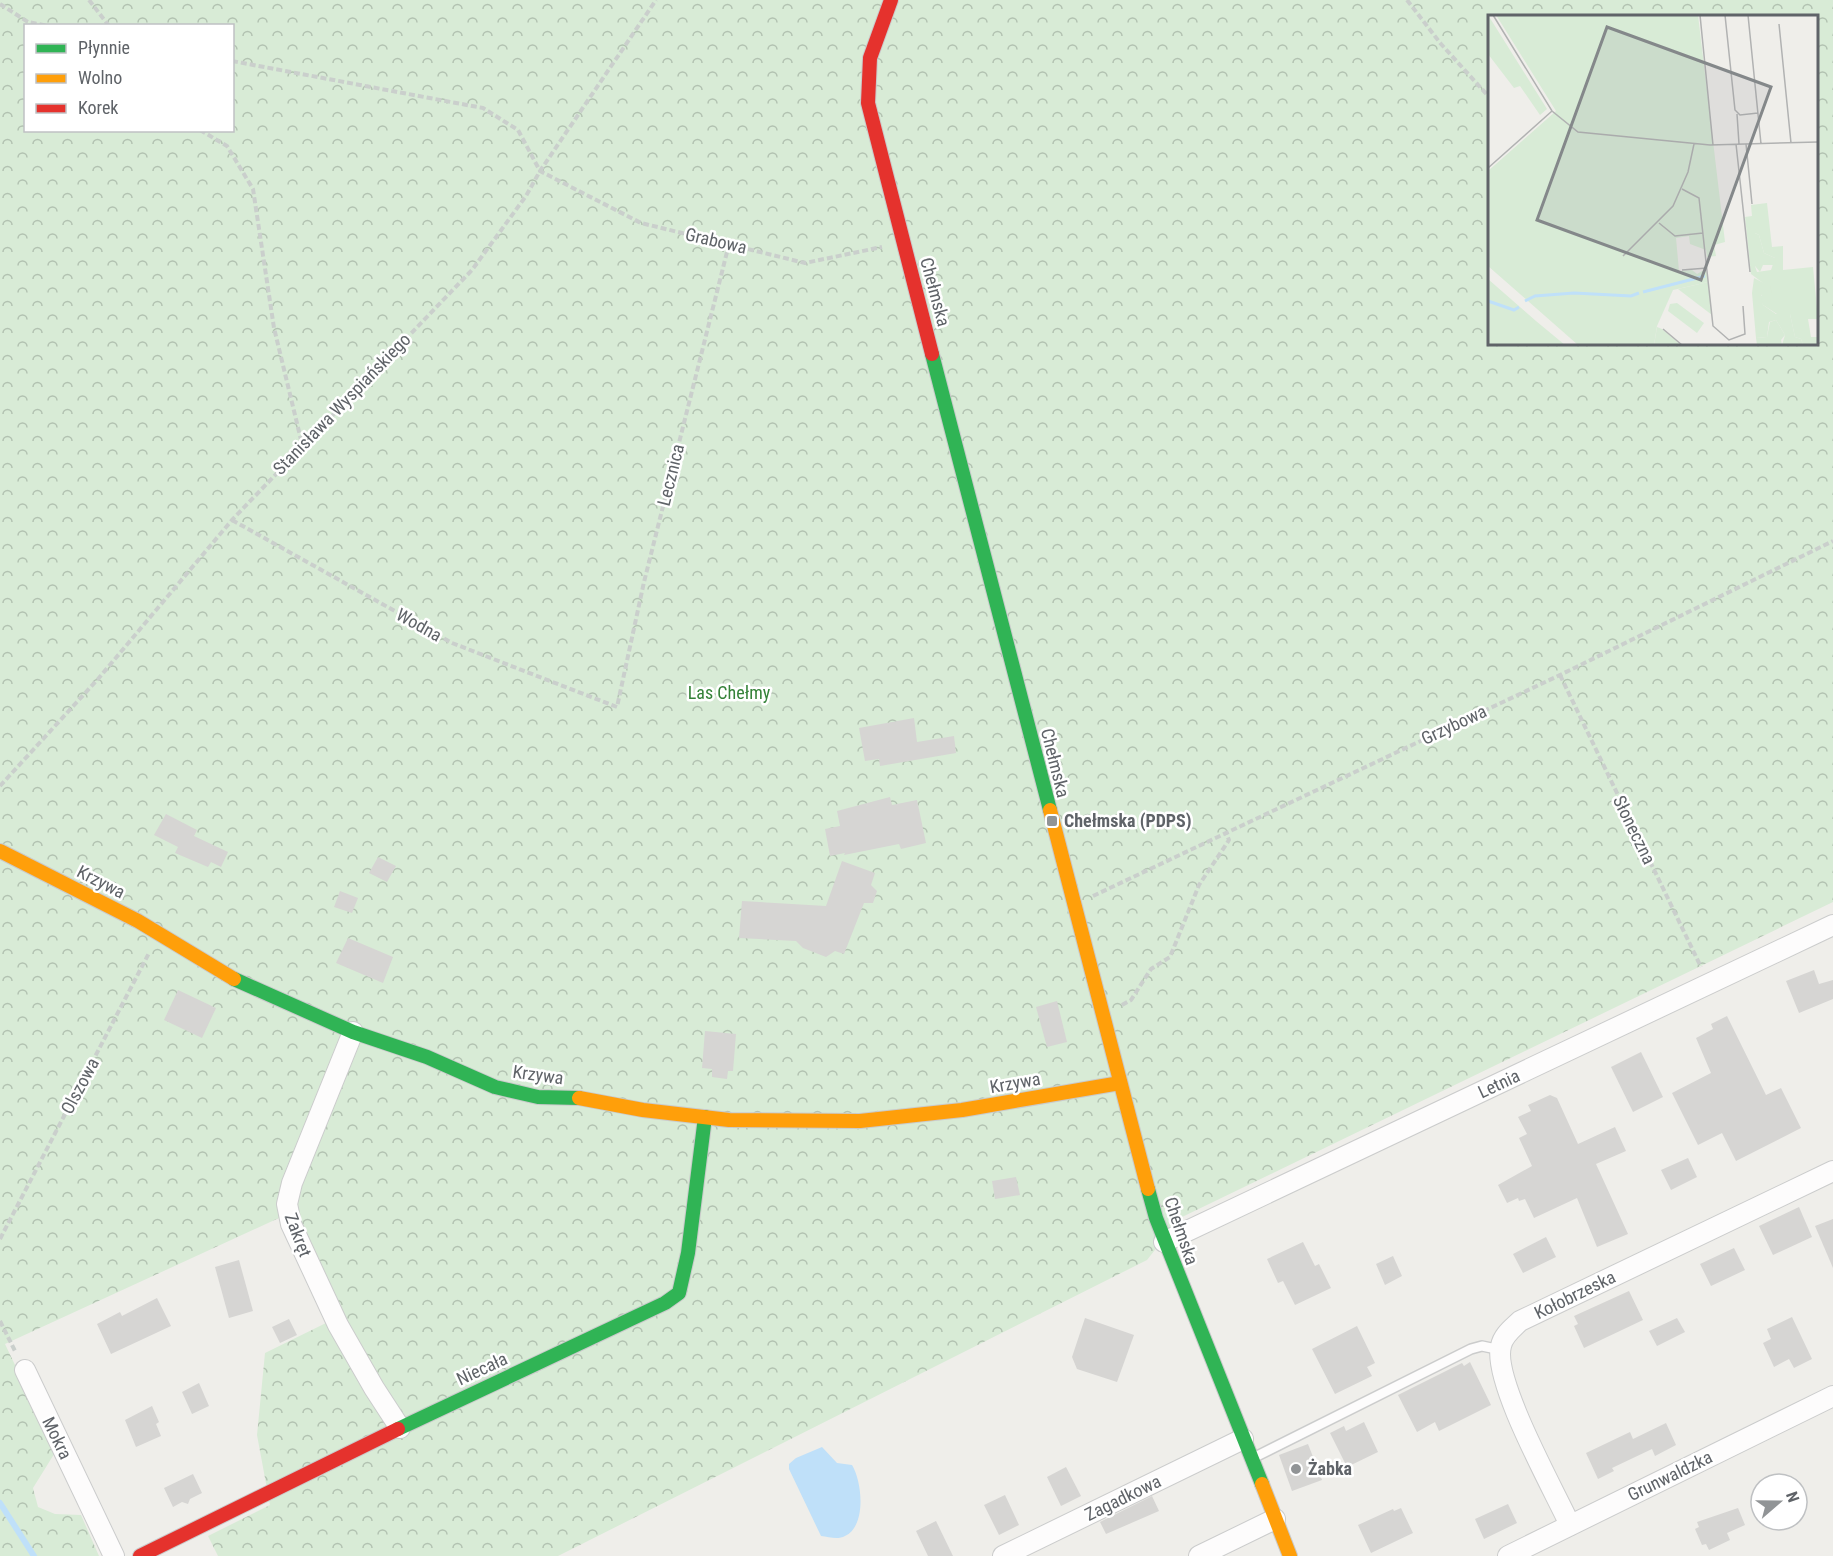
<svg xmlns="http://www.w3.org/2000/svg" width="1833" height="1556" font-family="'Roboto Condensed',sans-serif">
<defs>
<pattern id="park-crowns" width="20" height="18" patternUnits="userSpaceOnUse" patternTransform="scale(1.5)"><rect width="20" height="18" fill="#d8ebd6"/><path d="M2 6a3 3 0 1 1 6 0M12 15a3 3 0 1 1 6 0" fill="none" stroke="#b2c2b1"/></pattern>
</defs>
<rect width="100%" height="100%" fill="#efeeea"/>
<!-- park -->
<path fill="url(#park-crowns)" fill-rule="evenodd" d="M0,0H1833V902L1180,1218L1147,1260L558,1556H218L208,1536L270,1505L257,1435L265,1353L328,1322L279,1218L5,1344L56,1451L33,1488L38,1507L55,1514L81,1515L99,1556H0ZM1490,16H1816V344H1490ZM26,26H232V130H26Z"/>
<!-- water -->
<path fill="#bfe0f9" d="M822,1447L837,1463L852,1465C862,1481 867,1526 845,1536C838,1540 829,1537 821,1536L789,1469V1464L796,1458Z"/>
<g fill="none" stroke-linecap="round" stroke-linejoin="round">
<!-- stream -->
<polyline stroke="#bfe0f9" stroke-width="6" points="0,1503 34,1556"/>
</g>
<!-- building -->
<g fill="#d6d5d3">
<polygon points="914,718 917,742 954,736 956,753 880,766 879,759 865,761 859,728"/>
<polygon points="890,797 892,805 917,800 926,843 901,849 899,844 844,855 845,853 830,856 825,829 840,826 837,811"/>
<polygon points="166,814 197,830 194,836 228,852 221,867 211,862 208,867 175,853 178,847 154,835"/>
<polygon points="378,857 396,866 387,882 369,873"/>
<polygon points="842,861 875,873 871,885 877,891 873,903 864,903 844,954 835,951 826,957 803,948 796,941 739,938 742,901 826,906"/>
<polygon points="340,891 358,898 352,913 334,907"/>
<polygon points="348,938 393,957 383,983 336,963"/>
<polygon points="1814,970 1819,984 1833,980 1833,999 1799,1013 1786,981"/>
<polygon points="178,990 216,1008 202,1038 164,1020"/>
<polygon points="1057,1001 1067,1042 1047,1047 1036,1007"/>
<polygon points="1727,1016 1766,1095 1781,1088 1801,1128 1736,1161 1722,1133 1698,1145 1672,1093 1711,1073 1696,1038 1713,1029 1711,1024"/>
<polygon points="705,1031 736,1034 733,1071 728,1071 727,1079 712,1077 712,1069 702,1068"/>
<polygon points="1641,1052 1663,1097 1633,1112 1611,1067"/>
<polygon points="1550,1095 1557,1098 1578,1144 1615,1127 1626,1151 1596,1164 1628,1234 1597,1247 1577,1198 1534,1218 1525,1199 1519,1201 1518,1198 1507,1203 1498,1185 1532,1166 1519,1138 1527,1134 1518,1117 1531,1111 1528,1105"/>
<polygon points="1688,1158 1697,1177 1671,1190 1661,1170"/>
<polygon points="1016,1177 1020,1195 995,1199 992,1181"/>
<polygon points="1799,1207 1812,1237 1773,1255 1759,1226"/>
<polygon points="1833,1219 1833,1268 1815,1226"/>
<polygon points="1546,1237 1556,1257 1523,1273 1513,1254"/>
<polygon points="1303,1242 1315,1266 1319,1264 1331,1288 1295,1305 1283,1281 1278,1283 1267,1259"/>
<polygon points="1734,1248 1745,1270 1711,1286 1700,1264"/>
<polygon points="1393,1256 1402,1276 1385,1285 1376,1264"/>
<polygon points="239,1260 253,1311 229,1318 215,1267"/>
<polygon points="1629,1291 1643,1320 1584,1348 1574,1326 1578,1324 1574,1316"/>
<polygon points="157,1298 171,1326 111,1354 97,1324 120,1312 122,1316"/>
<polygon points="1792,1317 1812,1359 1794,1368 1789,1359 1774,1367 1763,1343 1771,1339 1767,1329"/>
<polygon points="1085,1318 1134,1335 1117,1382 1077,1369 1072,1357"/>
<polygon points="1677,1318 1685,1332 1657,1346 1649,1331"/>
<polygon points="289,1319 297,1335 280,1343 272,1327"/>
<polygon points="1357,1326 1375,1363 1367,1367 1372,1376 1335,1394 1312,1349"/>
<polygon points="1470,1362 1491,1405 1439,1431 1435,1422 1417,1432 1398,1395 1462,1363 1464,1366"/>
<polygon points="199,1383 209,1406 192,1414 182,1392"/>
<polygon points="152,1406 159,1422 156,1424 161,1436 136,1447 125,1420"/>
<polygon points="1364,1422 1378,1452 1347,1467 1330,1433 1344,1426 1346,1431"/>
<polygon points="1666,1423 1676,1445 1655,1456 1652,1449 1612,1468 1614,1471 1598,1479 1586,1453 1630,1432 1633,1439"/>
<polygon points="1308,1444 1322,1480 1292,1491 1279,1455"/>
<polygon points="1066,1467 1081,1496 1061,1506 1047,1477"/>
<polygon points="193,1474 202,1493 190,1499 188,1504 182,1502 173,1507 164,1488"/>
<polygon points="1005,1495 1019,1525 999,1535 984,1505"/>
<polygon points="1152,1496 1159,1511 1106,1534 1100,1522"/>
<polygon points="1508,1504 1517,1523 1484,1539 1475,1519"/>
<polygon points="1401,1508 1413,1533 1371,1553 1358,1525 1393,1509 1394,1511"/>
<polygon points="1738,1508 1745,1525 1727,1533 1730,1540 1709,1550 1706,1544 1702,1545 1695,1529 1699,1527 1697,1522"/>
<polygon points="936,1521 953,1556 928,1556 916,1531"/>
</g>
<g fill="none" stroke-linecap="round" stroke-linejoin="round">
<!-- lane casing -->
<g stroke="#cbcccc" stroke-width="12">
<polyline id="lane" points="1253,1458 1471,1349 1482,1346 1501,1350"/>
</g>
<!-- street casing -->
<g stroke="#cbcccc" stroke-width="22">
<g id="street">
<polyline points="353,1032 292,1183 287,1204 291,1224 338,1325 374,1388 400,1428"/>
<polyline points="1164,1242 1833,925"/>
<polyline points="25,1370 114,1556"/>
<path d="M1570,1525C1554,1490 1492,1380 1501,1346C1503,1335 1513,1328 1520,1321L1833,1171"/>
<polyline points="1003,1556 1243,1439"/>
<polyline points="1199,1556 1275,1519"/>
<polyline points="1508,1556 1833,1396"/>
</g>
</g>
<!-- fast casing -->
<g stroke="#cacacb" stroke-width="16">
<g id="fast">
<polyline points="932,354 1050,810"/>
<polyline points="234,979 353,1032 427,1057 495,1087 538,1097 579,1098"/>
<polyline points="1148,1189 1156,1218 1262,1484"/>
<polyline points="398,1429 665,1303 679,1293 688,1253 705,1117"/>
</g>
</g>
<!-- slow casing -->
<g stroke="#cacacb" stroke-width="16">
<g id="slow">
<polyline points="1050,810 1148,1189"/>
<polyline points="0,851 138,921 234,979"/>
<polyline points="579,1098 643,1110 729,1120 860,1121 962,1110 1120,1083"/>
<polyline points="1262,1484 1290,1556"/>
</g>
</g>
<!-- jam casing -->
<g stroke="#cacacb" stroke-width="16">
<g id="jam">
<polyline points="891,0 870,58 868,103 932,354"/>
<polyline points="140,1556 398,1429"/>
</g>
</g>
<!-- path -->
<g stroke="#cacfcc" stroke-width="4" stroke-dasharray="6 3" stroke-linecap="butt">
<polyline points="89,0 109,26"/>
<polyline points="1407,0 1441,44 1490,98"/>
<polyline points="0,4 28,22 48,26"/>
<polyline points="232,61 483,108 518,130 540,171 641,223 805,263 882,247"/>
<polyline points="200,130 227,146 253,189 274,328 302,444"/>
<polyline points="232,520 452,643 617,707 644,582 729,244"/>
<polyline points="1560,675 1701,967"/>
<polyline points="0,786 98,679 232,520 472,270 526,196 540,171 656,0"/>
<polyline points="1093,896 1560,675 1833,541"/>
<polyline points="1122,1005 1131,1000 1151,969 1170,957 1199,885 1229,840 1226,833"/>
<polyline points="0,1239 149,953"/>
<polyline points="0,1321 16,1353"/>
</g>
<!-- lane -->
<use href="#lane" stroke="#fdfcfc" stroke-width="9"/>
<!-- street -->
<use href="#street" stroke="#fdfcfc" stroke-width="20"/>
<!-- fast -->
<use href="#fast" stroke="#30b455" stroke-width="14"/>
<!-- slow -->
<use href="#slow" stroke="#ff9f0a" stroke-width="14"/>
<!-- jam -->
<use href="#jam" stroke="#e5322d" stroke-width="14"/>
</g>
<!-- markers -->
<g fill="#919496" stroke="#fff" stroke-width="2">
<rect x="1046" y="815" width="12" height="12" rx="3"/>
<circle cx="1296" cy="1469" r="6"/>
</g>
<g text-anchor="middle" stroke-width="5" stroke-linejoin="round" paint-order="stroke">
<!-- street labels -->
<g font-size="18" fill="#5f6368" stroke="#fff">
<text transform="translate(716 241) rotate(13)" y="6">Grabowa</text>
<text transform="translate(935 292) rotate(75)" y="6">Chełmska</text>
<text transform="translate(342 404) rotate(-46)" y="6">Stanisława Wyspiańskiego</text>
<text transform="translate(671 475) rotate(-76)" y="6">Lecznica</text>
<text transform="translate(419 625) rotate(29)" y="6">Wodna</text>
<text transform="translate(1454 725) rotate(-25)" y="6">Grzybowa</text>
<text transform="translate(1055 763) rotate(76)" y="6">Chełmska</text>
<text transform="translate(1634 830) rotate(64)" y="6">Słoneczna</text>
<text transform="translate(101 882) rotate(27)" y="6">Krzywa</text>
<text transform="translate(538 1075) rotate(8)" y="6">Krzywa</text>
<text transform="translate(1015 1083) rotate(-10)" y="6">Krzywa</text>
<text transform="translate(1499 1084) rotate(-25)" y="6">Letnia</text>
<text transform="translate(80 1086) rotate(-62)" y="6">Olszowa</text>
<text transform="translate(1181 1231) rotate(71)" y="6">Chełmska</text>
<text transform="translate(298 1235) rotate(69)" y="6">Zakręt</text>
<text transform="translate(1575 1295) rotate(-26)" y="6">Kołobrzeska</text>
<text transform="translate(482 1369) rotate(-25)" y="6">Niecała</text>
<text transform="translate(57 1438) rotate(64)" y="6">Mokra</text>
<text transform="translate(1670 1476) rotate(-26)" y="6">Grunwaldzka</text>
<text transform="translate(1123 1498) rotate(-26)" y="6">Zagadkowa</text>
</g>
<!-- park labels -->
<g font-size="18" fill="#348238" stroke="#fff">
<text x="729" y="699">Las Chełmy</text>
</g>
<!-- poi labels -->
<g font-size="18" font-weight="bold" fill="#5f6368" stroke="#fff" text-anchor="start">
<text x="1064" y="827">Chełmska (PDPS)</text>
<text x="1308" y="1475">Żabka</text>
</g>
</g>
<!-- overview -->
<g transform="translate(1488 15)">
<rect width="330" height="330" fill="#efeeea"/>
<path d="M279,188L284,232L295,231V255L325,252L330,304H320L323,322H330V330H315L313,324L307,322L302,299H289L275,290L272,283L279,271L263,259L257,202L264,201L263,190ZM267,218L271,220L276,238L287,243L283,255L269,257L267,251ZM288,305L297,320L293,325L294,330H269L268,323L279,322L282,307Z" fill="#d8ebd6" fill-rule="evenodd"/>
<path d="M0,0L59,94L52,100L32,71L26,73L0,39ZM267,218L271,220L276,238L287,243L288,250H275L272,257L267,251ZM266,263L282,271L284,278L273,280L275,290L288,299H302L307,322L313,324L315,330H294L297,320L288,305L281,307L279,322L268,323L264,278ZM220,267L224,300L190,274ZM189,288L216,308L209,318L180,296L182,289ZM169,312L174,314L193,330H166Z" fill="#d8ebd6"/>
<path d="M8,0H210L237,227L226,230L228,241L219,242L218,235L202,229L201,221L188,223L191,256L204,255L209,259L218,254L220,267L185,275L169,311L166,330H90L0,251V156L68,96ZM0,264L48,306L77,330H0Z" fill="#d8ebd6"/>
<path fill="none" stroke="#bfe0f9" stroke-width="3" d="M155,277L217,261M0,286L26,295L31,292M37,286L47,281L86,278L143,281L151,278"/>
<path fill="none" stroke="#b1b2b2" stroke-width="1.5" d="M5,0L64,96L90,117L222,130L330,127M212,0L225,130M237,0L247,95L252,100L270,98M260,0L273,129M291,9L303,128M249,99L251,129M248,129L262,257M258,129L264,189M0,153L64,96M194,174L211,183L225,311L241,325L257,319L255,291M171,208L187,221L215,218M135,241L185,191L200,157L206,129M194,255L219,253M175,314L194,330"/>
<path fill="#84888a" fill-opacity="0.15" stroke="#84888a" stroke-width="3" d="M119,12L283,72L213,265L49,205Z"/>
<rect width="330" height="330" fill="none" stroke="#5f6368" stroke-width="3"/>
</g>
<!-- legend -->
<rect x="24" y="24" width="210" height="108" fill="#ffffff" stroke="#bfc1c3" stroke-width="1.5"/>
<rect x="36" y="44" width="30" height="9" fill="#30b455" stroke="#bfc1c3" stroke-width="1.5"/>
<text x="78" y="54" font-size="18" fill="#5f6368">Płynnie</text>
<rect x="36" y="74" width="30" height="9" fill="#ff9f0a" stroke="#bfc1c3" stroke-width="1.5"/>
<text x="78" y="84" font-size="18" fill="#5f6368">Wolno</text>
<rect x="36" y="104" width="30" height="9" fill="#e5322d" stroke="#bfc1c3" stroke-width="1.5"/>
<text x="78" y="114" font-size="18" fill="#5f6368">Korek</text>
<!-- north arrow -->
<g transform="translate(1779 1502) rotate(70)"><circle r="28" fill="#ffffff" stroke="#bfc1c3" stroke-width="1.5"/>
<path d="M0-4.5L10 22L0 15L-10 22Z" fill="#919496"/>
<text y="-9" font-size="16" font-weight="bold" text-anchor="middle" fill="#5f6368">N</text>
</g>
</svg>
